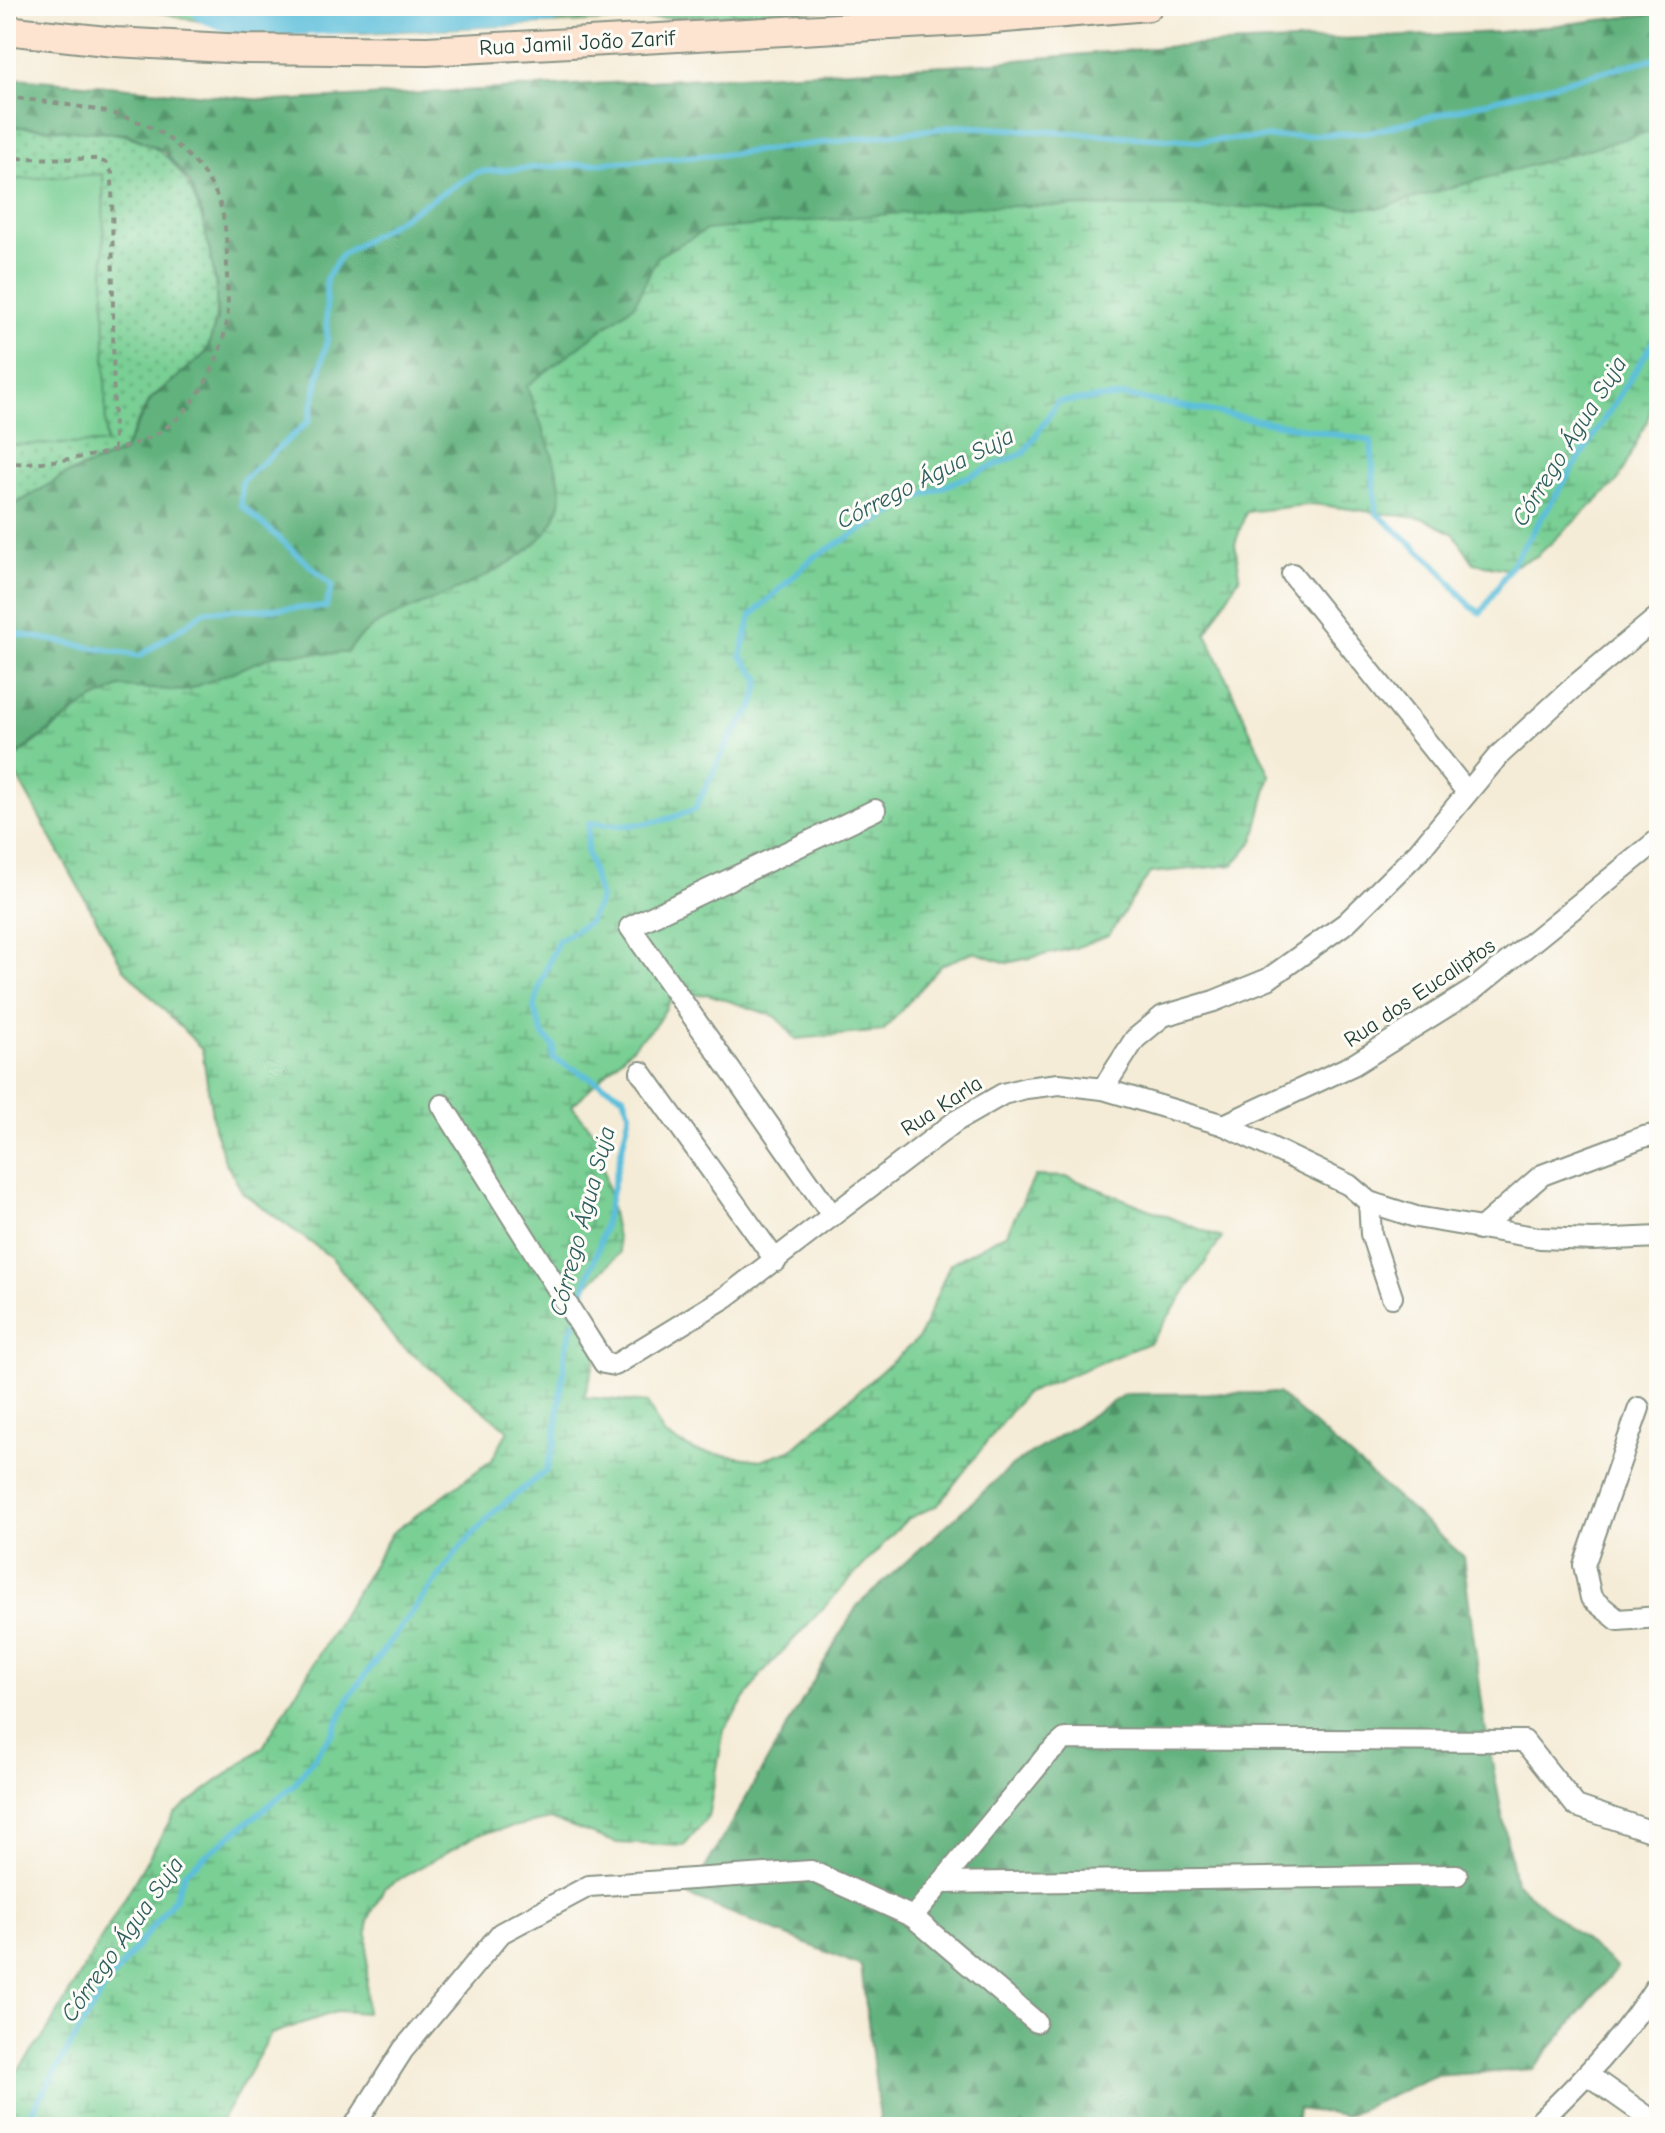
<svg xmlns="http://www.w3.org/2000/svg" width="1665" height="2133" font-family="'Comic Neue',sans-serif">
<defs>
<pattern id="grass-dots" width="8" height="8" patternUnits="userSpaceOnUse" patternTransform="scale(2)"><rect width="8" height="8" fill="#79cf94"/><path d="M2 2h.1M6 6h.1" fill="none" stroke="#63a97a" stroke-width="1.8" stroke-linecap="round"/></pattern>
<pattern id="forest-firs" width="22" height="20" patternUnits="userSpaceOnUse" patternTransform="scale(2)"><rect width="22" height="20" fill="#62b27e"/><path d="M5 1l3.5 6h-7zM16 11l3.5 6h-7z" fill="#509268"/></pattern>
<pattern id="wetland-marsh" width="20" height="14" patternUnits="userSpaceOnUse" patternTransform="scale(2)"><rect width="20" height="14" fill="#79cf94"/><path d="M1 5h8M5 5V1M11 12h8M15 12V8" fill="none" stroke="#63a97a"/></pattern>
</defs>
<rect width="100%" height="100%" fill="#fdfcf7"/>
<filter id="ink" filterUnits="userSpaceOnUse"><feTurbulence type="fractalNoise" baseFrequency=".0125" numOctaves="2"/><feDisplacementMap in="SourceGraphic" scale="16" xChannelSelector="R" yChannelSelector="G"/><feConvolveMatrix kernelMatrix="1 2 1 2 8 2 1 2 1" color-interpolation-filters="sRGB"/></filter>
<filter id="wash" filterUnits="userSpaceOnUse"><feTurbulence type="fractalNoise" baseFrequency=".006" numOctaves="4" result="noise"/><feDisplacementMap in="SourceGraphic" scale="32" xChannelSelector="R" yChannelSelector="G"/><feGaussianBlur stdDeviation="1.8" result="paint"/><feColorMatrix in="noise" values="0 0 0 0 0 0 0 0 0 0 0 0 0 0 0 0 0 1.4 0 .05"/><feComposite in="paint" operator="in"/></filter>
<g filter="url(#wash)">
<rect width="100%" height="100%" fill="#f5ecd7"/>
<!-- grass -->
<g fill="url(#grass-dots)" stroke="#4c8664" stroke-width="2">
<polygon points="133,6 195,6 236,20 323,24 473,21 703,6 907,6 361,33 246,32"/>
<path d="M6,126C116,130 183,119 209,247C216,282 222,315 207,349C198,370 167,381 152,398C140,412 132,435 123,452L67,474L6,510Z"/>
</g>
<!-- forest -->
<g fill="url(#forest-firs)" stroke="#407859" stroke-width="2">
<path d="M1659,13V129L1380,208L1017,206L658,256L634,305L527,386C538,418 554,452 560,485C574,559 427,598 377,624C365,630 355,643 346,653L278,654L185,691L120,687L90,701L6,762V510L67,474L123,452L151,399L206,353L217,319L216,283L202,214L189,181L164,151L127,134L6,126V77L275,101L984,63L1176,46L1500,32Z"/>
<polygon points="1278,1393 1463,1556 1485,1725 1515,1882 1617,1968 1533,2069 1434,2076 1345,2116 1298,2109 1296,2127 881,2127 861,1966 689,1896 857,1606 1013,1465 1125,1394"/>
</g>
<!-- wetland -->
<path fill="url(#wetland-marsh)" stroke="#4c8664" stroke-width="2" d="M1659,129V332L1652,341L1657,390L1647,421L1618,481L1537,556L1506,569L1474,563L1454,534L1425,519L1313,504L1246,512L1235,544L1240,576L1206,633L1270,775L1254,840L1233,865L1150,873L1109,935L1075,948L1007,963L974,952L941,965L883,1031L796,1039L777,1017L708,994L673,997L656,1024L572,1106L597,1136L620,1253L580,1293L602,1338L584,1397L647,1403L664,1435L695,1451L760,1460L791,1450L919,1338L950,1264L1007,1233L1035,1176L1068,1177L1222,1238L1151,1342L1024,1394L938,1505L907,1519L762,1673L724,1730L708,1817L684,1846L617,1843L551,1819L479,1834L384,1888L368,1920L366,2013L338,2011L271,2034L218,2127H84L66,2120L59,2127H6V2086L46,2033L174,1814L263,1747L392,1533L492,1460L508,1430L396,1341L332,1258L243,1193L225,1161L214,1128L202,1049L124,969L9,762L90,701L120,687L185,691L278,654L346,653C355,643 365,630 377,624C427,598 574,559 560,485C554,452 538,418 527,386L634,305L658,256L706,230L984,206L1380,208Z"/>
<!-- garden -->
<polygon fill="#79cf94" stroke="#4c8664" stroke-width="2" points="103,174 106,443 6,445 6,180"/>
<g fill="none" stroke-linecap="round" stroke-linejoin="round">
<!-- stream -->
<g stroke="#5dbfdb" stroke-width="6">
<polyline points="6,632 140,656 206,611 326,607 332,585 241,505 242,481 309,421 327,340 326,279 341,255 477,172 731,154 960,126 1200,141 1371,132 1659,57"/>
<path d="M577,1311L600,1243L630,1113L624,1096L553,1058L554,1046L543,1035L534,1008L540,985L558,941L589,922L600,899L587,851L589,823C629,828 658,825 695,809L730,739L754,705L760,680L741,656L751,616L814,557L924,495L1024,453L1058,402L1126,396L1371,441L1376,513L1436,565L1470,606L1481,613L1659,333"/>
<polyline points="23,2127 103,1990 174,1899 185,1872 293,1786 333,1732 351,1694 461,1547 496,1510 546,1471 555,1442 566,1348 574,1322"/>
</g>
<!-- river -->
<polyline stroke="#5dbfdb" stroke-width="36" points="208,6 234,16 260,19 549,6"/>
</g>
</g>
<g filter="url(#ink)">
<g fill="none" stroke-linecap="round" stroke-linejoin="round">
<!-- street casing -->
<g stroke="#8a9486" stroke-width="24">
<g id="street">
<polyline points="1292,574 1467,792"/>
<polyline points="641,1072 776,1261"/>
<polyline points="1103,1089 1135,1039 1163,1016 1214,1001 1268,979 1346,923 1419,851 1498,756 1578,683 1659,616"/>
<polyline points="442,1105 604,1363 615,1365 726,1297 956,1121 1003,1094 1026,1088 1059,1084 1103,1089 1224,1125 1349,1185 1369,1202 1416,1217 1540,1238 1593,1240 1659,1237"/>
<polyline points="1224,1125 1353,1065 1473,990 1659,839"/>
<polyline points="1369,1202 1371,1234 1392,1297"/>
<polyline points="832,1215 630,927 875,810"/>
<polyline points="1479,1230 1542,1175 1643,1137 1659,1134"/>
<polyline points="1639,1408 1584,1565 1591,1598 1618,1620 1659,1617"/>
<polyline points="941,1883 1457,1875"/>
<polyline points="1036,2022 913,1917 1046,1756 1065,1739 1524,1741 1576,1806 1659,1834"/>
<polyline points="1588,2075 1659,2125"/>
<polyline points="354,2127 403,2050 501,1933 589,1886 811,1871 913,1917"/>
<path d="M1534,2127C1581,2082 1624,2037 1659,1982"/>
</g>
</g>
<!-- secondary casing -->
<g stroke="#8a9486" stroke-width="32">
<polyline id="secondary" points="6,30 115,42 245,49 427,51 981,20 1148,6"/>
</g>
<!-- path -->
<g stroke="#8a9486" stroke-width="4" stroke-dasharray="6 6" stroke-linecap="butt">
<path d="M6,97C48,102 124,109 159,132C183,148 204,169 216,194C227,218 227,247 227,272C227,288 229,305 227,321C220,366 191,419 148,438C104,458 54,462 6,464"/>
<polyline points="6,158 96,159 106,163 112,173 114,448"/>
</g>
<!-- street -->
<use href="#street" stroke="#fff" stroke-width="20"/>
<!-- secondary -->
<use href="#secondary" stroke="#fde4d1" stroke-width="28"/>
</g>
</g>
<g text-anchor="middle" stroke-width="6" stroke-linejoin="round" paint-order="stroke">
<!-- street labels -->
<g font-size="22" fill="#1f3d34" stroke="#fdfcf7">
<text transform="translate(577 42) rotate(-3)" y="8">Rua Jamil João Zarif</text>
<text transform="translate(1419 992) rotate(-34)" y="8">Rua dos Eucaliptos</text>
<text transform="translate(941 1105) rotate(-33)" y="8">Rua Karla</text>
</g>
<!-- water labels -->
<g font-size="24" font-style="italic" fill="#2e5e5e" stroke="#fdfcf7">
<text transform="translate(1569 441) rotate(-58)" y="8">Córrego Água Suja</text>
<text transform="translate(925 478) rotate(-27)" y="8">Córrego Água Suja</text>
<text transform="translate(582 1221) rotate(-75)" y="8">Córrego Água Suja</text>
<text transform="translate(122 1939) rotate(-55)" y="8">Córrego Água Suja</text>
</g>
</g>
<!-- margin -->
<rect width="1665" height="2133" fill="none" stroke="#fdfcf7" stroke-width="32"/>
</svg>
